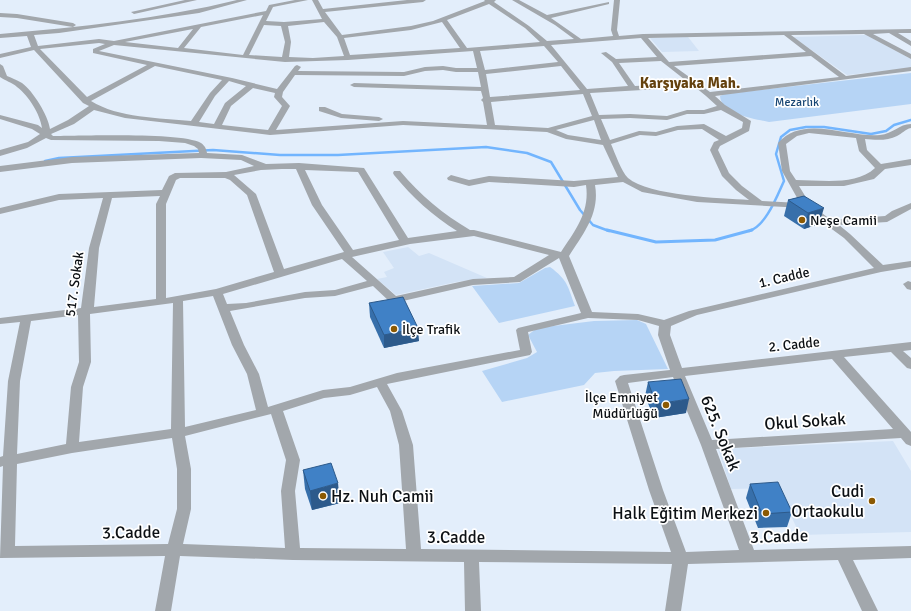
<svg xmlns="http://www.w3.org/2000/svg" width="911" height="611" font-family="Signika,sans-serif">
<rect width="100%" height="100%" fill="#e3eefb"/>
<!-- built -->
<g fill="#d3e3f6">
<polygon points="866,35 911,59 911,68 847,75 793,37"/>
<polygon points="688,37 699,51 662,52 650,38"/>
<polygon points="408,247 419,256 429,253 487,278 456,282 396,295 377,279 387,277 384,272 394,268 383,252"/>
<polygon points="893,441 911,471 911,532 800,535 778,488 731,489 718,449"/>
</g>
<!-- green -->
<g fill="#b6d4f5">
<path d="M911,73V104L769,122C755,119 721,114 720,96L725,94Z"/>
<path d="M550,267C568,280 568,287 575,306L499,323L472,286L519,283L545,268Z"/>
<polygon points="637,320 646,324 668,369 614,371 595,373 584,385 502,402 482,371 527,358 537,352 528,335 537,328 594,321"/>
</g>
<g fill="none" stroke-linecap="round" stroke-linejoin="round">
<!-- stream-far1 -->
<g stroke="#72b5fe" stroke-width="2.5">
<polyline points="45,161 59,158 213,150 280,155 338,155 486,147 527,153 551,162 580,210 593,225 609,231"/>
<path d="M749,231C766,226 777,196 784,181L776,154L781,137L790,130L806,127H824L871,134L886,131L894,125L911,120"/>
</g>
<!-- stream -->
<polyline stroke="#72b5fe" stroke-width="3" points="607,230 656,242 715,240 752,230"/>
<!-- minor -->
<g fill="#a2a7ac" fill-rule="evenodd">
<polygon points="185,0 197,0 134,14 131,12"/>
<path d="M237,0H247L199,13L59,33L34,35L38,46L99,39L114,41L266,11L269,5L295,0H308L273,7L266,21L284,22L322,19L312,0H318L323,9L407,0H426L423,2L325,12L342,35L411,26L433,21L485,1L484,0H496L494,2L529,26L547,41L574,39L555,25L512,0H519L547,15L609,2V4L551,18L581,39L613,36L611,30L614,0H620L617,30L619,36L643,34L911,29V33H898L911,41V46L889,33L873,34L911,54V59L864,34L791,35L846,76L911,67V71L715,96L725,105L751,121L749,131L720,146L718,150L729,173L742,186L762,201L800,203L782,171L778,143C803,114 848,138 880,135C893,134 899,124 911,124V128C905,129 902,134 897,136C888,141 875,140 865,139L867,150L881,164L911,159V165L885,169L874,179L844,186H799L810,204L831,220L885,216L892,211L911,203V209L887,222L839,225L850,234L883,265L911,261V267L881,272L697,315L671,326L670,335L682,368L911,342V350L903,351L911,358V369L907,368L891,352L844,357L911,432V446L906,444L901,438L716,449L754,550L911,546V558L853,560L878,611H862L838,560L688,564L681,611H665L672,564L479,562L481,611H465L464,562L293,560L180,556L171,611H155L165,556L0,558L3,466L0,467V457L3,456L8,381L20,322L0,324V318L81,308L89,248L103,198L59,200L0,214V208L59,194L162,190L169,176L175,173L226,172L254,166L241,160L201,158L72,163L0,172V166L72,157L199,153L198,149L194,146L185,143L159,141L51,140L46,138L27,148L0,156V150L28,142L40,134L32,129L0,119V115L38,125L42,128C40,114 29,96 17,87C12,82 5,81 0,77V64L3,66L7,76C12,78 17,80 22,83C33,91 48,115 50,129L68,120L89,106L83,103L34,50L0,58V54L31,47L27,36L0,38V34C79,27 160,19 237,0ZM489,4L525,28L540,42L467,48L447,20ZM263,15L243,55L184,48L201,27ZM324,22L337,37L344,56L313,58L289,57L291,42L288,26ZM442,22L460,48L350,55L344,38L411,30ZM264,25L281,26L285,42L282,57L249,55ZM193,29L178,48L125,42ZM784,35L806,52L669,62L648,38ZM641,38L657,57L616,59L606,52L601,53L612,62L628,86L587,89L551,45ZM99,43L105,44L93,49V53L147,65L87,97L40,49ZM114,45L285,62L348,60L473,51L477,68H456L443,66L425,67L404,72L298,71L301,67L297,65L295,66L277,89L232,78L99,51ZM544,46L558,62L485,70L480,51ZM811,56L839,77L710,92L674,66ZM661,61L689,83L635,86L619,63ZM155,66L222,80L210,93L191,121C160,118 118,118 91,101ZM561,66L580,90L490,97L486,74ZM443,70L456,72H478L481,87L354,83L350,85L354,87L481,91L483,98L481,100L483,102L487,125L403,121L276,130L290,106L282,97L283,92L295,75L404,76L425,71ZM229,81L246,86L225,103L214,124L199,122L215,96ZM695,87L706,96L717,106L704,110H687L667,116L630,114L599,115L590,93ZM253,88L275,93L274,97L282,106L268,130L222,125L231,106ZM583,94L592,116L548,128L495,125L491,102ZM94,110L125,118L270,135L403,125L547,132L566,139L603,145L618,177L574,181L489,176L469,180L451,175L447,178L448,180L469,186L489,182L574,187L586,185C590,212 575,231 561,252L474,230H470C443,214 420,195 400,171H394L393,173L394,175C412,197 433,216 457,231L408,238L364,168L299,163L266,164L242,155L207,153C206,148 205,146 201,143C182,132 80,136 53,136L51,134L74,124ZM721,110L743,122L742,128L726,136L704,124L677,126L656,132L639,131L610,140L601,119L630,118L667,120L687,114H704ZM594,120L601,140L568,135L556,130ZM702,129L719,140L714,142L710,150L722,176L736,190L749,200C720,198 649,196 628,178C621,171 615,153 611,144L640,135L656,136L678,130ZM809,133L856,138L859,151L875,168C856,186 821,180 796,180L790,171L786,144L797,136ZM282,169H296L312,205L344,252L284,269L256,194L234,175L261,170ZM305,170L358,172L399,240L353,250L322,205ZM180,178H225L230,180L247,195L274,272L216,289L166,298V204L176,180ZM623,182L642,192L697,202L803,208L844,238L874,268L689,311L664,320L638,314L592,312L569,256C584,233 600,213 595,185ZM160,196L156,204V299L94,307L99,248L112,198ZM474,236L549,255L514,277L473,279L396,296L352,257L410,244ZM559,258L581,313L518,328L516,330L520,350L397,373L350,387L323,390L268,407L259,374L244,345L230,311L305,298L335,296L373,286L390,302L394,303L473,285L520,282ZM342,259L367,281L335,290L305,292L246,303L227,304L223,294ZM213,296L232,345L247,374L256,410L185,427L183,301ZM173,303L171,429L79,442L83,387L91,362L90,314ZM78,315L79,362L71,387L66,444L17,454L20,381L31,321ZM588,318L638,320L659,326L658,335L670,370L624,375L620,376L615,381L649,490L671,552L421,549L413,445L402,411L387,384L530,355L532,352L528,332ZM832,359L893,429L712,440L685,376ZM673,377L701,445L739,550L686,552L663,490L628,383ZM377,387L390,411L399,445L406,549L300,548L295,491L300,460L283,411L324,398L350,395ZM271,414L286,460L281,491L285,548L183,544L191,509V469L185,436ZM172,438L177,469V509L168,544L15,546L17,464L72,453Z"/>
<polygon points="0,13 17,14 73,23 76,25 73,27 17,18 0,17"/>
<polygon points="319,107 325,107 342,114 379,117 383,119 379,121 341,118 319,111"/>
<polygon points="908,281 911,282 911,290 907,289 903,284"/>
</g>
</g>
<!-- wall -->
<g fill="#376faa">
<polygon points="804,196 819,224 804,229 784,216 788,200"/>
<polygon points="369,303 419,341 384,348 370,317"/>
<polygon points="648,382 686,413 654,418 645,396"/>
<polygon points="303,470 340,503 312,510 305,489"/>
<polygon points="750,484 792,512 787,527 758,528 746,498"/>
</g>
<!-- shaded-wall -->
<g fill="#2d5a8b">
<polygon points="824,208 819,224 804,229 808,213"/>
<polygon points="418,328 419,341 384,348 384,335"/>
<polygon points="689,399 686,413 654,418 656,404"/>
<polygon points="338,483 340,503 312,510 310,491"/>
</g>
<!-- building -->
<g fill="#4081c6" stroke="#2d5a8b">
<polygon points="804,196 824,208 808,213 788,200"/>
<polygon points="403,297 418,328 384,335 369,303"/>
<polygon points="681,379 689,399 656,404 648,382"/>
<polygon points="331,463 338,483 310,491 303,470"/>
<polygon points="778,482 792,512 762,514 750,484"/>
</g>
<!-- markers -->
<g fill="#8b5902" stroke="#fff" stroke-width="1.5">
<circle cx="802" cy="220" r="4"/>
<circle cx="394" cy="329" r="4"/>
<circle cx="666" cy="405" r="4"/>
<circle cx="323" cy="496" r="4"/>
<circle cx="872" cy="501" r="4"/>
<circle cx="766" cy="513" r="4"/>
</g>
<g text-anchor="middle" stroke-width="3.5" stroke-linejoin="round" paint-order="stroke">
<!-- far-park labels -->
<g font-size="12" fill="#174573" stroke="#fff">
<text x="797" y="106">Mezarlık</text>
</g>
<!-- poi labels -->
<g font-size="14" fill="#0c1014" stroke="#fff" text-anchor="start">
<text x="810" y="225">Neşe Camii</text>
<text x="402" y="334">İlçe Trafik</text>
<text x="658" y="402" text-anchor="end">İlçe Emniyet<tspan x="658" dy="16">Müdürlüğü</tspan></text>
</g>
<!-- street labels -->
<g font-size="14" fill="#0c1014" stroke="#fff">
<text transform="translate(784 277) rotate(-13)" y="5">1. Cadde</text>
<text transform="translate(74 284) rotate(-82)" y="5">517. Sokak</text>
<text transform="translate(794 344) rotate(-6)" y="5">2. Cadde</text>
</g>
<!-- far-district labels -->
<g font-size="15" font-weight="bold" fill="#64410d" stroke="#fff">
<text x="690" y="88">Karşıyaka Mah.</text>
</g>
<!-- near-street labels -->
<g font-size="17" fill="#0c1014" stroke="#fff">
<text transform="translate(805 421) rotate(-4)" y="6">Okul Sokak</text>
<text transform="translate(721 433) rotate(68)" y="6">625. Sokak</text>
<text transform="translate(131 532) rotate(-1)" y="6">3.Cadde</text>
<text transform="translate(779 536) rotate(-2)" y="6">3.Cadde</text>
<text x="456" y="543">3.Cadde</text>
</g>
<!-- near-poi labels -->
<g font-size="17" fill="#0c1014" stroke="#fff" text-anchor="end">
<text x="864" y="497">Cudi<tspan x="864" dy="20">Ortaokulu</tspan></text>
<text x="331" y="502" text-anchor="start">Hz. Nuh Camii</text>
<text x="758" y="519">Halk Eğitim Merkezi</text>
</g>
</g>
</svg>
